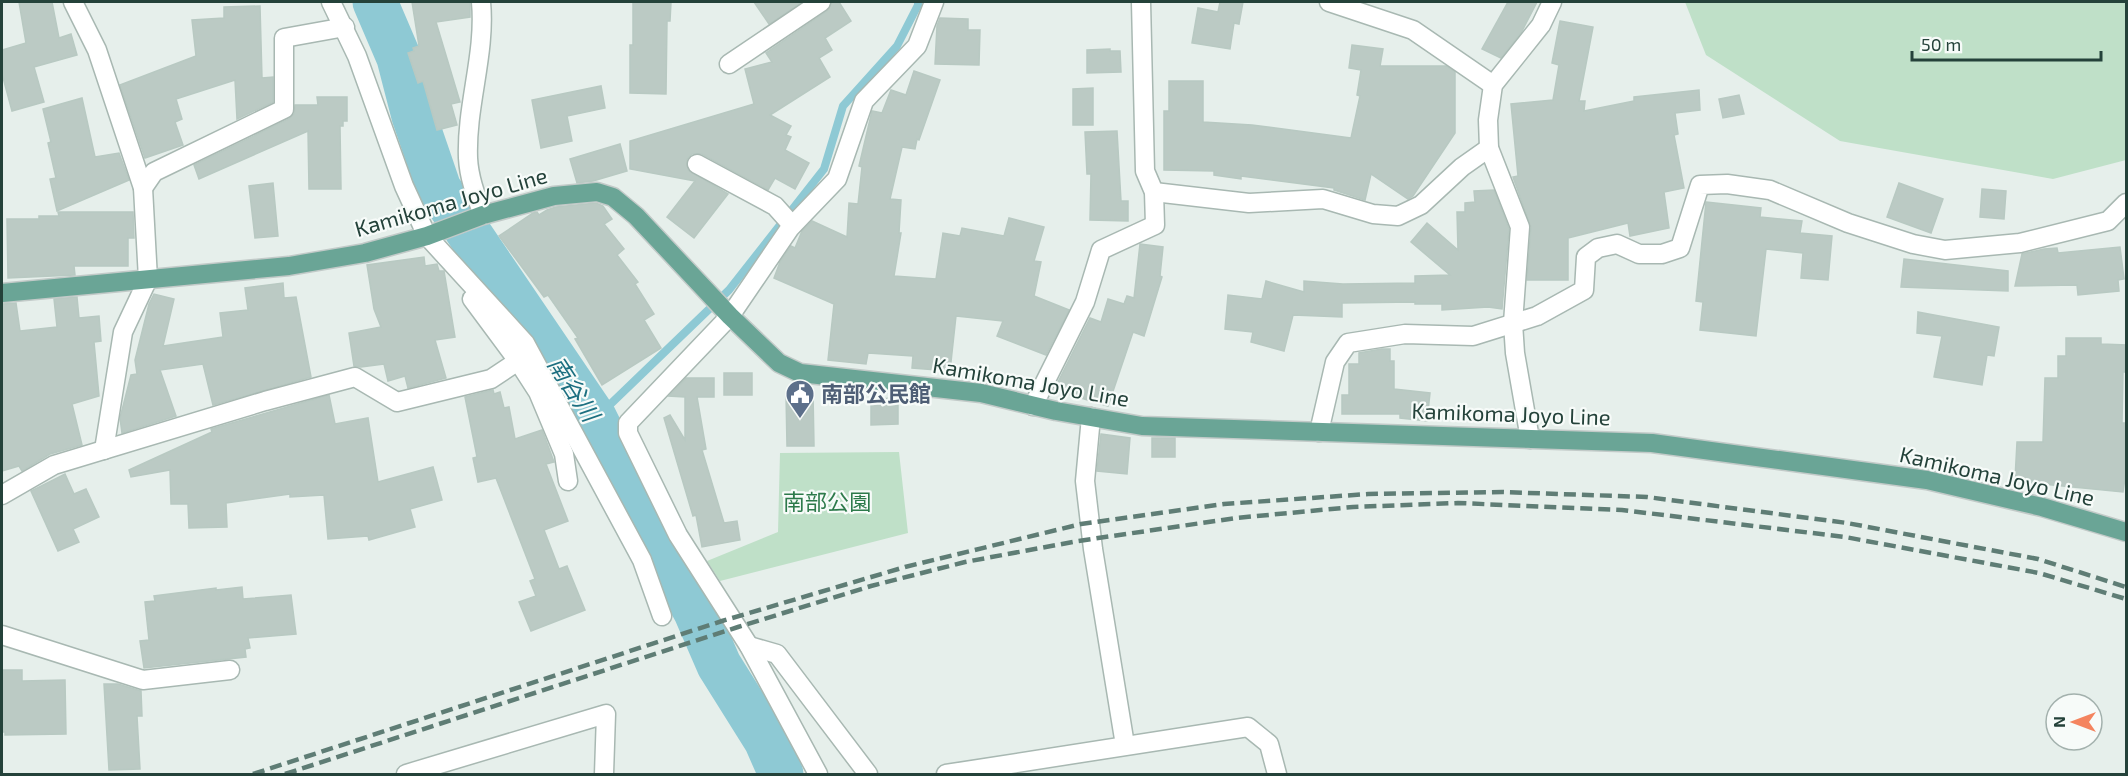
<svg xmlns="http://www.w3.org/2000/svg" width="2128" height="776" font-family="'Exo 2','Noto Sans JP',sans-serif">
<rect width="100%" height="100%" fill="#e6efeb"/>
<!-- green -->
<g fill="#bfe0c8">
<polygon points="1685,2 2126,2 2126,160 2053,179 1840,141 1706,55"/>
<polygon points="899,452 908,533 720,581 707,561 778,532 780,453"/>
</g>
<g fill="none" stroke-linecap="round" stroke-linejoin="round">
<!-- stream -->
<polyline stroke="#8ec9d4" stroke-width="8" points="595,419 729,290 824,169 843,106 897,46 918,5 918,2"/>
<!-- river -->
<polyline stroke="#8ec9d4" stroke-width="45" points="375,2 399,58 414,116 439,189 595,419 643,516 696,612 719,665 766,740 781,774"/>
</g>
<!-- building -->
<g fill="#bbcac4" stroke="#b8c9c2" stroke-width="1.5">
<polygon points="19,2 52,2 59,38 71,34 77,55 34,67 44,102 12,111 2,74 2,50 26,43"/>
<polygon points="412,2 470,2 470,17 436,22 460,102 451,104 457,125 437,130 423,81 418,83 408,53 414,51 413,48 419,46"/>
<polygon points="633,2 671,2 670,21 667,21 666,94 630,93 630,45 633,45"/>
<polygon points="754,2 802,2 769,24"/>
<polygon points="832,2 839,2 851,21 825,38 832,50 819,58 830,77 770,115 791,126 786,135 791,137 785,150 809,163 795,189 775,178 768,190 702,154 692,154 687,159 688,170 728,194 694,238 667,217 695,181 630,169 630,141 754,104 745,69 772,62 766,53 827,11"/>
<polygon points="1220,2 1243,2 1239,24 1234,23 1230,49 1192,43 1198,8 1218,12"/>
<polygon points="1508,2 1537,2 1521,33 1501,58 1482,49"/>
<polygon points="260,6 262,78 273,77 273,102 237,119 235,80 176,99 182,119 175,122 183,145 145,158 120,85 196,56 192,20 224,18 224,7"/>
<polygon points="940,18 968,19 968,30 980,30 979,65 935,64 937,26"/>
<polygon points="1560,21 1593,27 1579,101 1585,101 1584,111 1634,101 1634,97 1699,90 1700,110 1675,113 1678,134 1674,135 1684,188 1664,192 1669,228 1630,236 1628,223 1568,238 1568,280 1527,280 1531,227 1513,177 1518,176 1511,104 1553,100 1559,65 1552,63"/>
<polygon points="1352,45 1383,49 1380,66 1446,66 1455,72 1455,133 1413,196 1408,199 1371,174 1365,200 1334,190 1334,188 1241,176 1241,179 1214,175 1214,171 1164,170 1164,111 1169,111 1169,81 1203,81 1203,122 1252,125 1351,138 1360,96 1357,95 1361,70 1349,68"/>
<polygon points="1110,49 1110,51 1120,51 1121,72 1087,73 1087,50"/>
<polygon points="914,71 940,80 919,140 917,139 915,149 902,147 890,199 901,200 899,233 901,233 894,276 936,279 943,233 960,236 962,228 1004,236 1009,218 1044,227 1034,261 1041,262 1034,296 1069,310 1046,355 997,336 1003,321 956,316 950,371 912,368 913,356 868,353 866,364 828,360 834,304 774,278 780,262 791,246 795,248 802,231 812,221 847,237 849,203 858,204 862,167 859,166 872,111 882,113 891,90 906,95"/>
<polygon points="601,86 605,108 567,116 572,141 541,148 532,100"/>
<polygon points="1093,88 1093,125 1073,125 1073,89"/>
<polygon points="1739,95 1744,114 1723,118 1719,99"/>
<polygon points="317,97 347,97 347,121 343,121 343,126 340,126 341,189 309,189 308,131 199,179 194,165 289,119 294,114 295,105 318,105"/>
<polygon points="82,98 95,157 119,153 129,180 57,211 50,179 56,178 48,143 51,142 43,109"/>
<polygon points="1117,131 1121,201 1128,201 1128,221 1090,220 1091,174 1087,174 1085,132"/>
<polygon points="620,144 627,171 593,181 577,183 570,159"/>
<polygon points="273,183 278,236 255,238 249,186"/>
<polygon points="1899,183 1943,199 1931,233 1887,217"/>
<polygon points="1982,189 2006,191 2004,219 1980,217"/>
<polygon points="1494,190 1509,229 1502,309 1488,307 1442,310 1442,304 1415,304 1415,302 1342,303 1342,317 1293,315 1284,351 1251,342 1253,332 1225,329 1228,295 1262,299 1266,281 1304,292 1304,281 1343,284 1415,283 1415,276 1450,275 1411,242 1427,223 1458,250 1457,212 1465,212 1465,203 1475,202 1474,191"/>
<polygon points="1706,202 1761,208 1760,217 1802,221 1800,233 1832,236 1828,280 1801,278 1803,253 1766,249 1756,336 1700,330 1703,302 1696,301"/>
<polygon points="596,203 603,206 612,219 604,224 624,249 617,255 638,282 635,284 654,314 644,320 661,348 602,385 575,339 578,338 548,295 544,297 499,236 533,213 537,212 539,215 547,210 556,207"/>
<polygon points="58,212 133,212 134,238 128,238 128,266 74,266 75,275 8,278 7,219 39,219 39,216 59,216"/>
<polygon points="1140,244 1163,247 1160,276 1162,277 1144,336 1133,332 1108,406 1054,390 1090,318 1101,322 1108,299 1124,304 1127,296 1134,298"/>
<polygon points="2120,247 2124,279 2118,280 2119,291 2078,295 2077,285 2015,286 2022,254 2044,249 2057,248 2058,253"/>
<polygon points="424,257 425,266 437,264 439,271 444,271 455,337 435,340 446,378 408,388 405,376 388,381 384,364 361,367 354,366 349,333 381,327 374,309 367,265"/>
<polygon points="1904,259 2008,271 2008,291 1901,287"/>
<polygon points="283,283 284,298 296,297 311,377 213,405 203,364 160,370 176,416 122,433 120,418 131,375 137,374 135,360 149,304 154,294 174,299 163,346 223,337 220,313 248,310 245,288"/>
<polygon points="77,297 79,318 99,316 101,341 94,342 99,396 72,404 82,445 50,454 22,471 19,466 2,471 2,304 16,303 20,331 57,327 54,299"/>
<polygon points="1918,312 1999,327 1994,356 1987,355 1982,385 1934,377 1942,336 1917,333"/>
<polygon points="2066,338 2101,338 2101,344 2127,345 2127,372 2123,372 2122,423 2127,423 2127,464 2123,492 2032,483 2032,480 2015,479 2017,442 2043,442 2045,378 2058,378 2058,356 2066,356"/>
<polygon points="1382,349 1390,349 1390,361 1394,361 1394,389 1430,393 1427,421 1400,418 1400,414 1342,414 1342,395 1349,395 1349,364 1359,364 1359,353"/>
<rect x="724" y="373" width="28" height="22"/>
<polygon points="686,378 714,378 714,397 697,397 706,449 702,450 724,523 737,521 740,540 702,547 696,515 693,516 664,418 670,415 685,440 685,397 669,396"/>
<polygon points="493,390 494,394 500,392 504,408 509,407 515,439 542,430 550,451 554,462 546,464 568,521 544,530 559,569 567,566 585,610 531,631 519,602 536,596 530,581 535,579 496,478 478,482 473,458 477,457 465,397"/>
<polygon points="813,393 814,446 787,446 786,394"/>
<polygon points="329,395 335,424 368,418 378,482 433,467 442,500 410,509 415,527 369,540 368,536 328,539 324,495 290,497 290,494 226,503 227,527 189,528 188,504 171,504 170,470 131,477 129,470 212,432 211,429"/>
<polygon points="898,398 898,424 871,425 871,399"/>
<polygon points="1101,434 1130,438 1127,474 1097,471"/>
<rect x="1152" y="438" width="23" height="19"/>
<polygon points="65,474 74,494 86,489 99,517 73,529 79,542 58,551 31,491"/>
<polygon points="242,587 243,599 291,595 296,634 248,638 250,648 245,649 246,657 144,668 140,641 149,640 145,602 155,601 154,596 216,588 216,590"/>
<polygon points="2,670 22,670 22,681 65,680 66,734 5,735 5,732 2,732"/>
<polygon points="104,684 118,684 141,691 142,716 137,716 140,769 109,770"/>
</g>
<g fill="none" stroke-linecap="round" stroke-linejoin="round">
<!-- street casing -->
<g stroke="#a8b8b2" stroke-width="21">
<g id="street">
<polyline points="73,2 97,50 143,188 148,279 123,332 104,450"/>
<polyline points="331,2 357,56 404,186 427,236 525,343 642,560 662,616"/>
<path d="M481,2C486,54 466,105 468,158C469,178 476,196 483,215"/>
<polyline points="1329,2 1413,30 1493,85"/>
<polyline points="729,64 821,2"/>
<polyline points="697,164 775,206 792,225"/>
<polyline points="143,188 154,172 284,109 284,38 345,27"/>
<polyline points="1154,192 1249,203 1323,199 1373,214 1398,216 1421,205 1462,167 1489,148"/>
<polyline points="472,299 518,361 538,392 564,454 568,481"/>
<polyline points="1033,406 1085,302 1101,250 1155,225 1154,192 1145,171 1141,2"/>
<polyline points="1091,417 1085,481 1093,549 1125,745"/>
<polyline points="1319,432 1335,362 1348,343 1405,334 1473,336 1537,316 1584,290 1586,257 1598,248 1617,244 1639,254 1662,254 1680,248 1700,185 1727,184 1770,190 1848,223 1913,244 1945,250 2020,243 2108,221 2126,203"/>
<polyline points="1530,439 1515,353 1513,323 1520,227 1489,148 1488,120 1493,85 1541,25 1552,2"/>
<polyline points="2,495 54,465 265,401 355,377 397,402 491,379 518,361"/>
<polyline points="2,635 143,680 230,670"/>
<polyline points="749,646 777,654 868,774"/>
<polyline points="406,774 606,714 604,774"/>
<polyline points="818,774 749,646 678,535 628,433 628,423 730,316 790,228 837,179 864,101 917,46 934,2"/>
<polyline points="946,774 1248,727 1269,744 1277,774"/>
</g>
</g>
<!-- primary casing -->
<g stroke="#c2cac8" stroke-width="21">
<polyline id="primary" points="2,293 289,266 365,253 427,236 483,215 554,196 597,192 613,197 636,216 730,316 779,363 800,373 981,393 1056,411 1142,426 1652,443 1927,480 2042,507 2126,532"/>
</g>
<!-- street -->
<use href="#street" stroke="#fff" stroke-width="18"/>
<!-- primary -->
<use href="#primary" stroke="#6aa596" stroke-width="18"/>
<!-- rail -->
<g stroke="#5f7d75" stroke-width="4.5" stroke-dasharray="12 6" stroke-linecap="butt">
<polyline points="253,774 722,621 905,567 1081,524 1224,504 1368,494 1502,492 1647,497 1847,523 2038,559 2126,587"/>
<polyline points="285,774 738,627 871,586 965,562 1078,541 1236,518 1353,507 1458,503 1622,510 1845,537 2039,573 2126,599"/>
</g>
</g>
<!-- icons -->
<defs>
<g id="civic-pin" transform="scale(1.5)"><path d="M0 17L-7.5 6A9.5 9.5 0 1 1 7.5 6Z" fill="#5c6f8a" stroke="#f7fbf9"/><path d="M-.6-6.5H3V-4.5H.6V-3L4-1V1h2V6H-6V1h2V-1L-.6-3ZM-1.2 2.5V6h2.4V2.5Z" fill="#fff"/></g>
</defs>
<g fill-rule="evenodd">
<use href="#civic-pin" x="800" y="394"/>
</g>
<g text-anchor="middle" stroke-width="4.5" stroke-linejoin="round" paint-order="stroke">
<!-- street labels -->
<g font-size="22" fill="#24423a" stroke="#f7fbf9">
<text transform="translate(451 202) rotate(-16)" y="8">Kamikoma Joyo Line</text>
<text transform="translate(1031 382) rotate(10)" y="8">Kamikoma Joyo Line</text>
<text transform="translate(1511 414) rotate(2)" y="8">Kamikoma Joyo Line</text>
<text transform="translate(1997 476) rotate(13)" y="8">Kamikoma Joyo Line</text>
</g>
<!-- service labels -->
<g font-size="22" font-weight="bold" fill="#4e5e75" stroke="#f7fbf9" text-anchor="start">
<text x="821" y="402">南部公民館</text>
</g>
<!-- park labels -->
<g font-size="22" fill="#2d7a4b" stroke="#f7fbf9">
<text x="827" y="510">南部公園</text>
</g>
<!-- water labels -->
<g font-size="24" font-style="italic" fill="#1c6f80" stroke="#f7fbf9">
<text transform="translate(573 389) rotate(57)" y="8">南谷川</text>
</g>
</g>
<!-- border -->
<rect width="2128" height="776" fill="none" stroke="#24423a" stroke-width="6"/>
<!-- north arrow -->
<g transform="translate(2074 722) rotate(270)"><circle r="28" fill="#f7fbf9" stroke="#a3b1ad" stroke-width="1.5"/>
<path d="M0-4.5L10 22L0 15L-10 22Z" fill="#f4845f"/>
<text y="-9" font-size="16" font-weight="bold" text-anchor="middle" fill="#24423a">N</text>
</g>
<!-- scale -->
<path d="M1912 51v9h189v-9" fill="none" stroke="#24423a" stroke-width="3"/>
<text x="1921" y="51" font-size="18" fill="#24423a" stroke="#f7fbf9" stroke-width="4.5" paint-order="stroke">50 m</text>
</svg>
